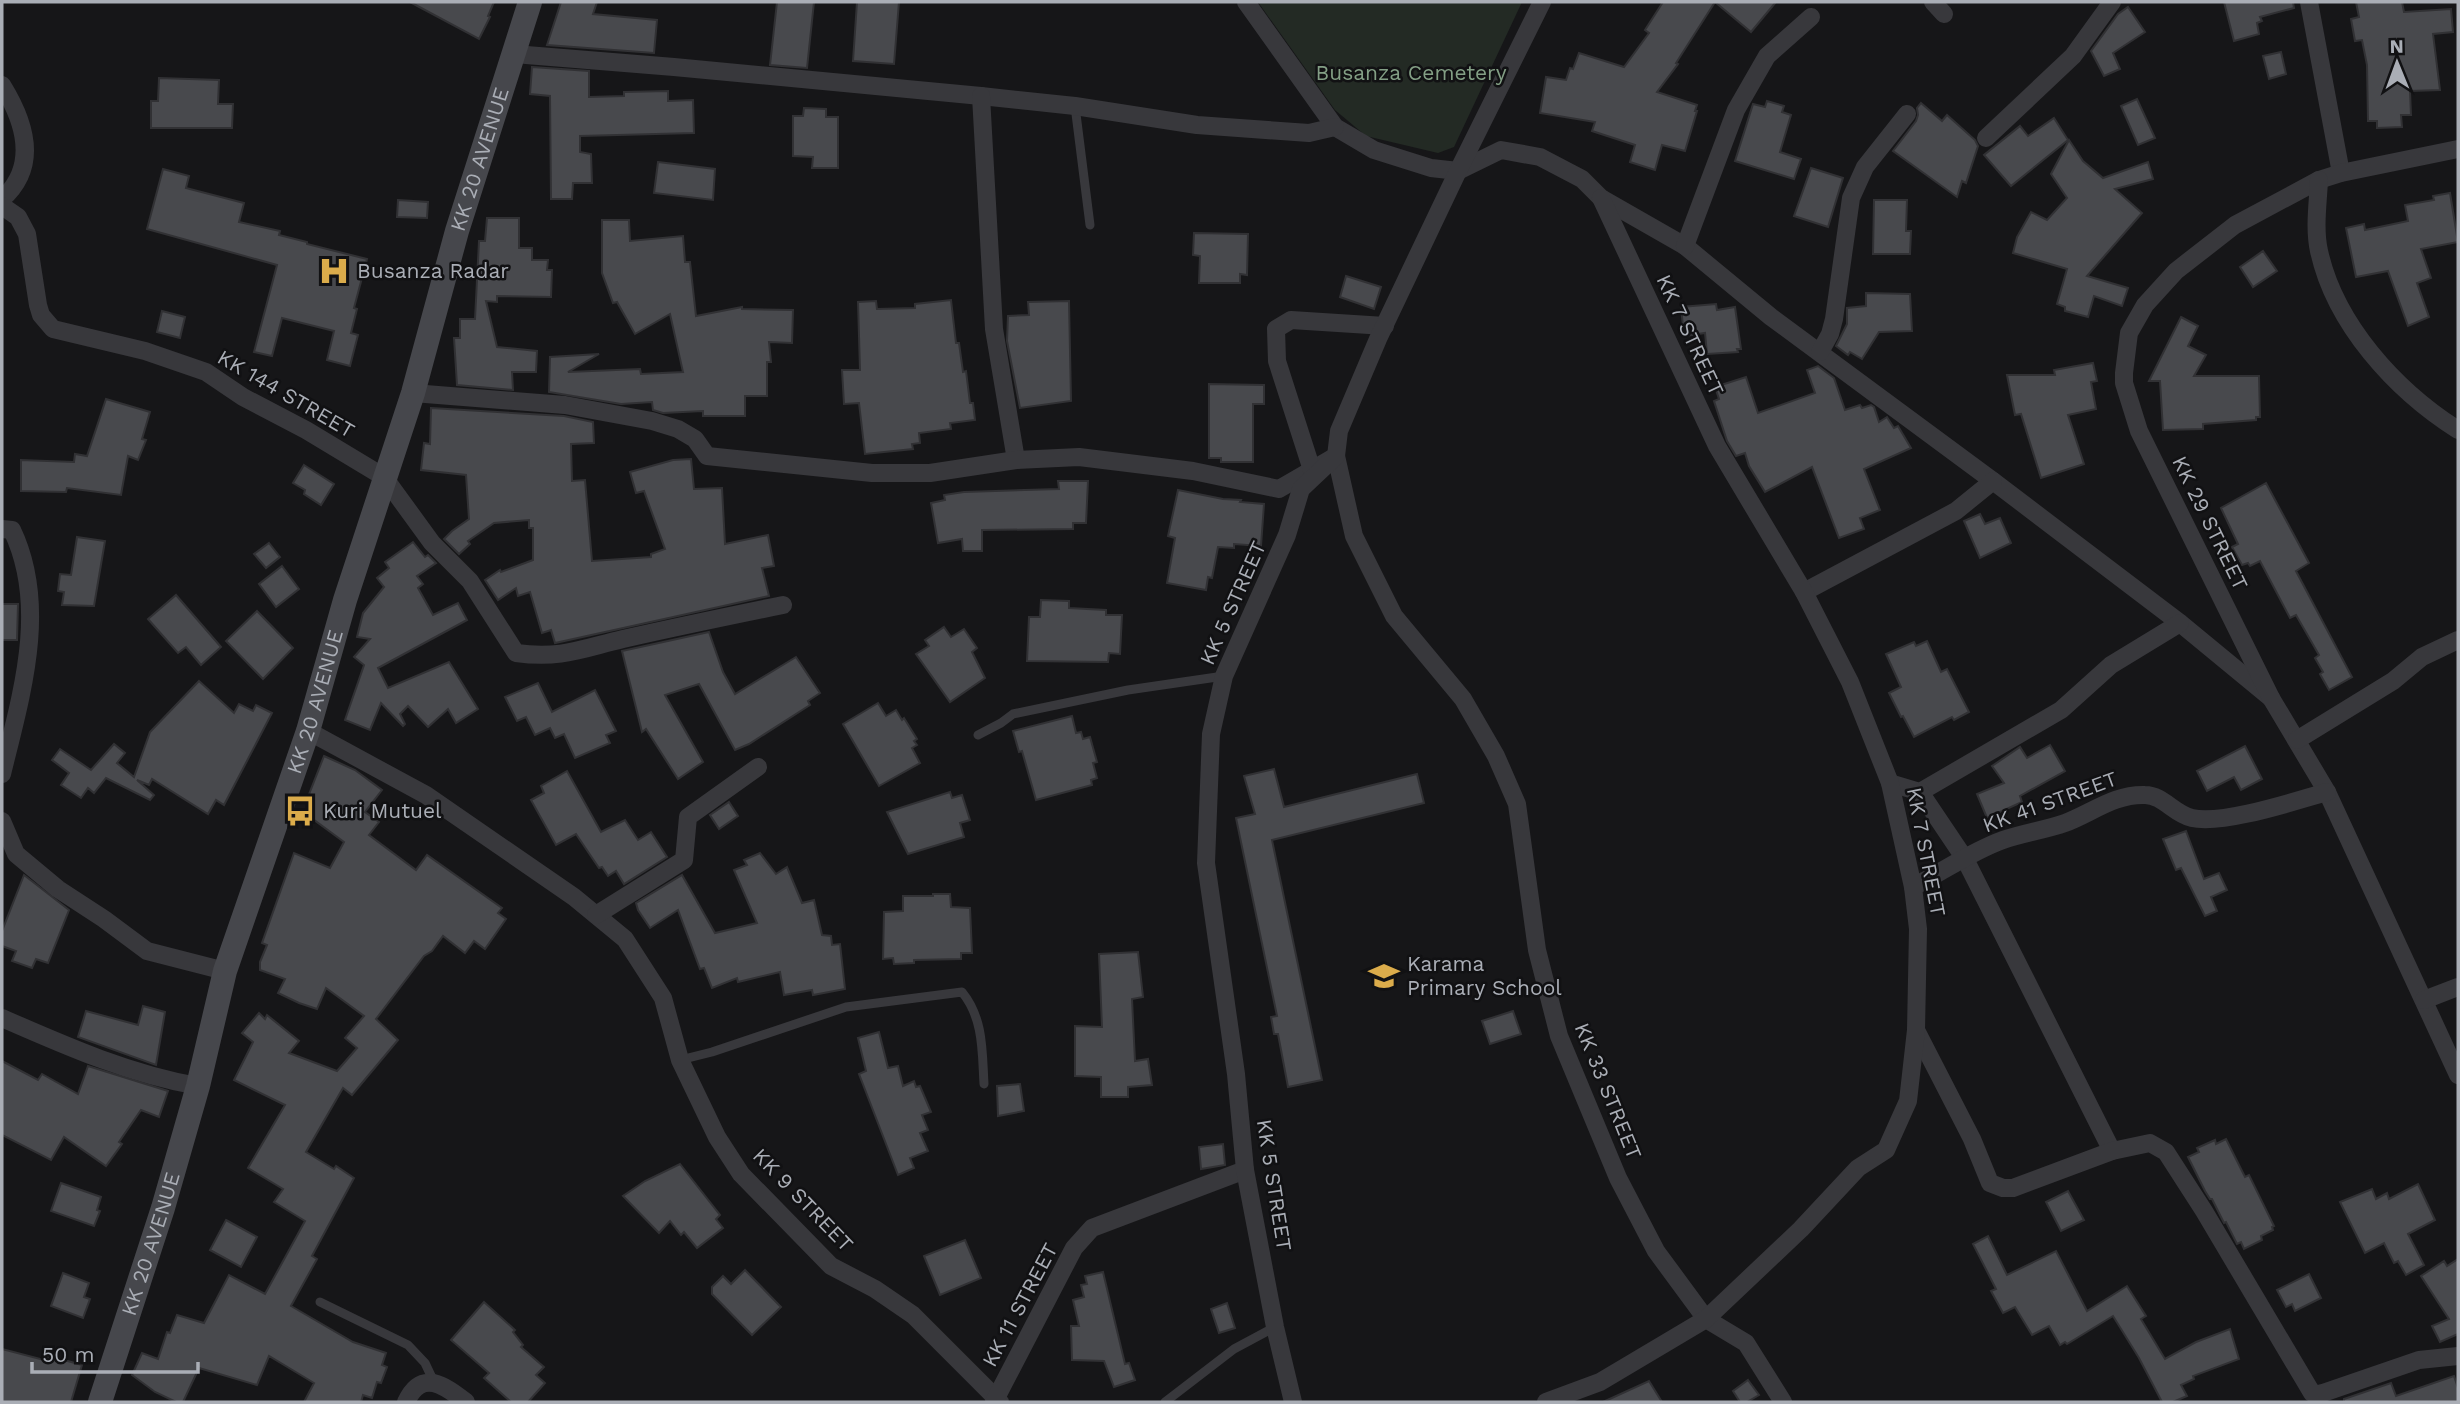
<svg xmlns="http://www.w3.org/2000/svg" width="2460" height="1404" font-family="'Work Sans',sans-serif">
<rect width="100%" height="100%" fill="#161618"/>
<!-- green -->
<polygon fill="#232a24" points="1258,2 1522,2 1454,147 1438,153 1366,136 1335,110"/>
<!-- building -->
<g fill="#48494d" stroke="#313134" stroke-width="2">
<polygon points="410,2 494,2 488,16 490,17 479,39"/>
<polygon points="561,2 597,2 593,14 657,20 654,53 547,45"/>
<polygon points="777,2 814,2 807,68 770,65"/>
<polygon points="857,2 899,2 894,64 853,61"/>
<polygon points="1663,2 1715,2 1676,63 1678,64 1657,92 1697,105 1695,111 1697,111 1685,151 1662,145 1655,170 1630,162 1635,145 1592,131 1595,122 1540,113 1546,77 1566,80 1570,68 1573,69 1579,53 1624,67 1649,33 1645,30"/>
<polygon points="1715,2 1776,2 1751,32"/>
<polygon points="2224,2 2293,2 2294,8 2260,17 2262,21 2257,23 2259,34 2234,41"/>
<polygon points="2356,2 2402,2 2404,12 2451,9 2453,32 2433,34 2440,90 2410,91 2411,115 2401,115 2402,127 2377,128 2377,121 2368,121 2367,65 2362,40 2355,41 2351,19 2359,17"/>
<polygon points="2128,7 2145,32 2113,53 2120,69 2104,76 2091,51 2118,14"/>
<polygon points="2281,52 2286,74 2269,79 2263,56"/>
<polygon points="532,67 589,71 589,97 624,96 624,92 668,91 668,101 693,100 694,133 580,136 580,152 591,154 592,183 573,183 572,199 551,199 550,96 530,94"/>
<polygon points="159,78 219,80 218,104 233,104 232,128 151,128 151,101 158,101"/>
<polygon points="2137,99 2155,138 2138,145 2121,106"/>
<polygon points="1767,101 1784,106 1782,112 1791,115 1780,152 1801,159 1794,179 1735,161 1753,104 1765,107"/>
<polygon points="1921,103 1942,121 1947,115 1975,140 1978,146 1966,183 1962,181 1957,197 1893,151 1916,121 1918,115 1917,108"/>
<polygon points="804,108 826,109 826,117 838,117 838,168 812,168 813,157 793,156 793,116 803,116"/>
<polygon points="2054,118 2068,140 2011,186 1984,155 2020,126 2028,136"/>
<polygon points="2069,140 2083,161 2103,178 2148,162 2153,179 2115,189 2142,213 2087,276 2128,288 2122,306 2094,296 2088,317 2065,311 2065,307 2057,304 2067,269 2013,253 2017,237 2031,212 2047,220 2067,198 2051,174"/>
<polygon points="658,162 715,169 713,200 654,193"/>
<polygon points="1811,168 1843,178 1828,227 1794,216"/>
<polygon points="163,169 189,176 186,188 244,203 239,222 280,231 279,235 307,242 307,244 367,259 354,308 357,309 351,333 358,335 350,366 327,360 334,331 282,318 272,356 254,352 277,265 147,229"/>
<polygon points="2450,193 2458,242 2421,249 2431,278 2417,283 2429,317 2408,326 2388,271 2356,277 2346,228 2364,224 2365,230 2408,221 2405,205 2434,200 2433,196"/>
<polygon points="398,200 428,202 427,218 397,217"/>
<polygon points="1874,200 1907,200 1906,231 1911,231 1910,254 1873,254"/>
<polygon points="487,218 519,218 519,248 532,248 532,260 548,260 547,270 552,270 551,297 497,296 497,302 486,301 497,347 537,351 536,372 512,372 513,390 457,385 454,338 460,338 460,319 475,319 479,241 485,241"/>
<polygon points="602,220 629,220 630,241 683,236 685,262 690,262 696,316 742,307 742,309 793,310 792,343 769,342 771,362 767,362 767,396 745,396 745,416 703,416 703,411 663,413 653,410 652,402 621,404 549,392 550,357 599,354 568,372 640,369 641,374 683,372 670,314 635,334 617,302 613,303 602,273"/>
<polygon points="1194,233 1248,234 1247,275 1240,274 1240,283 1199,283 1200,256 1193,255"/>
<polygon points="2263,251 2277,271 2253,287 2240,267"/>
<polygon points="1346,276 1381,287 1374,309 1340,297"/>
<polygon points="1866,293 1910,294 1912,331 1879,332 1862,359 1850,352 1848,355 1836,346 1847,324 1847,308 1866,306"/>
<polygon points="951,300 956,343 959,343 963,372 966,371 970,403 973,403 975,420 950,423 951,429 919,433 920,443 912,444 913,449 865,454 859,403 844,404 842,370 860,370 858,302 876,301 877,309 915,308 915,304"/>
<polygon points="1069,301 1071,401 1020,408 1007,341 1008,316 1029,315 1028,302"/>
<polygon points="1716,304 1717,310 1735,307 1741,349 1737,349 1738,352 1707,354 1705,333 1684,336 1681,307"/>
<polygon points="162,311 185,317 180,338 157,332"/>
<polygon points="2181,317 2198,326 2188,346 2206,355 2194,376 2259,376 2260,417 2256,417 2256,420 2203,424 2203,429 2163,430 2160,381 2149,381"/>
<polygon points="2093,363 2097,381 2091,382 2096,409 2068,415 2084,464 2041,478 2021,414 2015,415 2007,375 2055,375 2054,370"/>
<polygon points="1818,366 1834,378 1845,410 1860,405 1862,408 1871,405 1874,407 1879,422 1887,417 1894,428 1898,426 1911,448 1864,469 1880,510 1860,518 1864,529 1839,538 1812,467 1765,492 1749,466 1745,453 1736,456 1727,441 1714,401 1719,399 1715,387 1746,377 1758,413 1815,393 1807,370"/>
<polygon points="1209,384 1264,385 1264,404 1253,404 1253,462 1221,462 1221,458 1209,458"/>
<polygon points="106,399 150,412 142,439 146,440 138,460 128,456 121,495 67,488 66,492 21,491 21,460 74,462 75,454 87,456"/>
<polygon points="431,408 564,416 593,422 594,443 571,444 572,481 585,480 592,561 651,557 651,554 665,549 644,491 636,493 630,472 673,460 691,459 694,489 722,488 725,544 768,535 774,566 762,568 769,596 555,643 551,630 542,633 530,592 518,596 516,588 498,600 485,580 500,570 501,572 533,560 533,528 529,528 529,520 494,523 468,541 470,544 459,554 444,539 452,531 469,519 466,475 421,470 424,443 430,444"/>
<polygon points="304,465 334,484 321,505 304,494 305,490 293,483"/>
<polygon points="1058,481 1088,481 1086,523 1073,523 1073,529 982,530 982,551 963,551 962,539 938,543 931,503 945,500 944,495 964,492 1059,489"/>
<polygon points="2266,483 2309,563 2296,571 2352,677 2329,690 2320,674 2323,672 2315,658 2319,655 2296,615 2290,618 2260,561 2250,566 2248,563 2242,565 2232,547 2238,544 2221,508"/>
<polygon points="1178,490 1223,499 1241,500 1240,502 1264,504 1261,546 1234,544 1234,548 1218,547 1212,578 1208,577 1206,590 1167,583 1175,538 1168,536"/>
<polygon points="1980,514 1985,524 2000,518 2011,543 1980,558 1964,521"/>
<polygon points="77,537 105,541 94,606 62,605 64,592 58,591 60,574 71,575"/>
<polygon points="413,542 425,557 428,555 436,563 417,576 423,584 418,588 433,615 458,603 467,620 378,668 388,688 449,662 478,709 456,723 448,709 428,727 408,706 400,714 405,724 403,726 381,703 370,730 345,720 364,665 354,657 370,639 357,637 363,613 384,587 377,578 389,568 385,562"/>
<polygon points="269,543 280,557 266,568 254,554"/>
<polygon points="282,566 299,589 276,607 259,584"/>
<polygon points="176,595 221,647 201,665 186,647 178,653 148,619"/>
<polygon points="1041,600 1069,601 1069,608 1106,610 1106,615 1122,615 1120,654 1109,653 1108,662 1027,661 1029,617 1040,617"/>
<polygon points="2,604 18,604 17,640 2,640"/>
<polygon points="257,611 293,648 263,679 226,641"/>
<polygon points="944,627 951,637 964,629 977,648 972,652 985,678 950,702 916,654 929,646 925,640"/>
<polygon points="709,632 723,672 735,694 796,657 820,693 808,701 810,705 749,744 735,750 699,684 665,695 703,762 678,779 646,729 642,732 622,651"/>
<polygon points="1927,641 1941,672 1947,669 1969,712 1954,720 1952,717 1914,737 1903,716 1901,717 1889,693 1901,687 1886,654 1914,642 1916,646"/>
<polygon points="199,681 234,713 239,704 253,711 256,705 272,713 224,805 216,800 208,814 152,779 149,785 137,780 154,795 150,800 106,778 94,793 88,788 81,798 61,785 69,773 52,760 60,749 91,770 114,744 125,753 117,763 134,777 150,732"/>
<polygon points="538,683 552,712 595,690 616,731 606,735 610,743 575,758 564,734 555,738 550,728 535,735 526,717 517,721 505,697"/>
<polygon points="878,703 886,716 896,710 902,720 904,718 917,739 914,741 917,745 912,748 920,763 879,786 843,724"/>
<polygon points="1072,716 1076,733 1081,732 1083,739 1090,737 1097,762 1093,763 1097,778 1091,780 1092,785 1036,800 1022,751 1019,752 1013,731"/>
<polygon points="2050,745 2065,771 2020,796 2022,802 1987,818 1977,794 2004,783 1992,766 2020,747 2027,758"/>
<polygon points="2245,746 2262,779 2241,790 2234,777 2207,791 2197,771"/>
<polygon points="324,756 355,770 382,790 365,812 379,822 369,835 416,870 427,855 502,908 498,913 506,919 485,949 474,941 465,953 443,936 432,951 424,956 376,1019 398,1040 352,1095 343,1088 306,1152 334,1169 336,1166 354,1178 312,1256 317,1259 291,1306 353,1342 386,1353 382,1365 387,1367 381,1383 377,1382 372,1398 363,1395 361,1402 304,1402 314,1383 269,1356 257,1385 199,1368 183,1402 176,1402 155,1392 132,1375 142,1353 158,1359 167,1332 170,1333 177,1315 204,1323 229,1275 265,1294 305,1221 274,1202 283,1189 248,1168 285,1105 234,1080 253,1042 242,1033 259,1013 265,1019 267,1015 299,1041 289,1053 337,1071 357,1048 345,1038 364,1016 326,988 317,1009 299,1003 278,993 285,979 260,970 260,962 267,945 262,943 294,853 330,868 344,842 314,820 306,817 310,803 306,802"/>
<polygon points="1274,769 1284,807 1417,774 1424,803 1272,840 1322,1080 1288,1087 1278,1034 1274,1034 1271,1017 1277,1016 1236,818 1255,814 1244,776"/>
<polygon points="567,771 601,832 625,820 638,840 651,832 667,857 624,884 616,871 608,876 602,867 599,868 576,834 556,845 531,800 544,793 541,786"/>
<polygon points="950,792 952,798 962,795 970,820 960,823 964,837 908,854 887,812"/>
<polygon points="729,802 738,816 719,829 710,815"/>
<polygon points="2186,831 2204,879 2219,873 2227,890 2211,897 2217,911 2205,916 2181,868 2176,870 2163,839"/>
<polygon points="760,853 776,874 787,867 802,903 814,900 822,935 831,936 832,945 840,944 845,989 813,995 812,990 784,995 780,972 738,982 737,978 712,988 704,968 700,969 678,910 650,928 638,910 636,903 682,875 715,933 757,923 734,870 747,865 744,860"/>
<polygon points="24,875 69,910 48,963 36,959 32,968 12,961 16,951 2,946 2,931"/>
<polygon points="933,894 950,894 951,907 970,908 972,953 961,953 961,959 914,960 914,963 894,964 893,958 883,959 884,912 903,911 903,896 933,896"/>
<polygon points="1138,952 1143,997 1132,999 1135,1061 1148,1059 1152,1085 1128,1087 1128,1097 1101,1097 1101,1077 1075,1076 1075,1026 1102,1027 1099,954"/>
<polygon points="143,1006 165,1012 156,1065 78,1037 86,1011 138,1025"/>
<polygon points="1513,1011 1521,1034 1490,1044 1482,1021"/>
<polygon points="879,1032 888,1068 898,1066 903,1086 914,1081 916,1087 920,1086 931,1112 922,1115 928,1130 920,1133 928,1151 910,1158 914,1168 898,1175 859,1074 866,1071 858,1038"/>
<polygon points="2,1061 38,1080 42,1074 78,1094 88,1066 168,1091 159,1117 141,1110 119,1142 122,1144 106,1166 64,1137 51,1160 2,1135"/>
<polygon points="1020,1084 1024,1111 998,1116 997,1086"/>
<polygon points="2226,1139 2245,1177 2249,1175 2274,1226 2272,1227 2273,1230 2261,1236 2262,1240 2244,1249 2241,1242 2237,1244 2226,1222 2224,1223 2212,1199 2210,1199 2205,1191 2188,1157 2199,1152 2197,1148 2215,1140 2216,1144"/>
<polygon points="1223,1144 1225,1165 1201,1169 1199,1147"/>
<polygon points="680,1164 720,1215 716,1219 723,1228 697,1248 684,1232 681,1235 670,1221 659,1233 623,1196 645,1181"/>
<polygon points="61,1183 101,1197 97,1210 100,1211 94,1226 51,1211"/>
<polygon points="2418,1184 2435,1220 2408,1234 2424,1265 2406,1275 2398,1261 2394,1263 2384,1243 2365,1253 2340,1202 2372,1189 2376,1199 2387,1193 2389,1199"/>
<polygon points="2068,1191 2084,1220 2061,1231 2046,1202"/>
<polygon points="226,1220 257,1237 241,1267 210,1250"/>
<polygon points="1988,1236 2007,1275 2056,1251 2087,1311 2127,1286 2146,1316 2141,1319 2165,1359 2196,1342 2230,1329 2239,1359 2193,1376 2194,1379 2181,1385 2187,1396 2173,1402 2162,1402 2139,1358 2113,1316 2067,1344 2065,1342 2060,1345 2049,1326 2032,1335 2015,1307 2003,1313 1991,1291 1996,1289 1973,1244"/>
<polygon points="965,1240 981,1278 940,1295 924,1256"/>
<polygon points="2458,1259 2458,1334 2440,1342 2432,1326 2449,1319 2421,1276 2444,1261 2447,1266"/>
<polygon points="745,1270 781,1307 752,1335 712,1294 712,1287 723,1276 731,1284"/>
<polygon points="1103,1272 1125,1364 1129,1363 1135,1380 1114,1387 1104,1361 1072,1360 1071,1326 1079,1326 1073,1300 1084,1297 1081,1285 1087,1284 1085,1276"/>
<polygon points="63,1273 89,1283 84,1297 90,1299 83,1318 51,1306"/>
<polygon points="2309,1274 2321,1298 2295,1311 2292,1304 2286,1307 2277,1290"/>
<polygon points="484,1302 515,1330 513,1332 523,1345 521,1347 544,1367 536,1375 545,1383 528,1402 511,1402 484,1378 489,1373 451,1340"/>
<polygon points="1227,1303 1235,1328 1219,1333 1211,1309"/>
<polygon points="2,1349 44,1360 44,1357 57,1358 82,1365 71,1402 2,1402"/>
<polygon points="2454,1376 2458,1388 2458,1402 2344,1402 2344,1399 2391,1383 2396,1396"/>
<polygon points="1748,1380 1759,1395 1747,1402 1740,1402 1733,1391"/>
<polygon points="1649,1381 1662,1402 1603,1402"/>
</g>
<g fill="none" stroke-linecap="round" stroke-linejoin="round">
<!-- service -->
<g stroke="#38383c" stroke-width="9">
<polyline points="1075,106 1090,225"/>
<polyline points="978,735 1001,723 1013,714 1128,690 1224,676"/>
<path d="M680,1060L712,1052L846,1007L962,992C984,1019 982,1052 984,1084"/>
<polyline points="320,1302 408,1345 425,1363 434,1382"/>
<polyline points="1165,1402 1234,1349 1275,1327"/>
</g>
<!-- minor -->
<g stroke="#38383c" stroke-width="18">
<polyline points="1246,2 1335,127 1374,150 1431,168 1458,171 1501,150 1540,157 1582,179 1601,198 1685,246 1771,317 1993,481 2180,623 2271,698"/>
<polyline points="1933,2 1944,14"/>
<polyline points="2309,2 2341,173"/>
<polyline points="514,54 674,67 981,96 1075,106 1197,125 1309,133 1335,127"/>
<path d="M2,85C25,122 39,166 2,199"/>
<polyline points="981,96 994,329 1016,460"/>
<polyline points="1986,138 2073,56 2112,2"/>
<polyline points="2458,149 2341,173 2319,180 2235,225 2176,271 2145,305 2129,333 2124,373 2124,383 2139,431 2271,698 2327,792 2458,1075"/>
<path d="M2319,180C2318,203 2314,228 2319,251C2335,324 2395,390 2458,430"/>
<path d="M2,206L18,217L27,234L38,305L41,315L53,329L145,351L206,372L243,397L306,430L384,477L432,543L470,581L516,653C561,659 581,649 623,639C676,627 729,616 783,605"/>
<polyline points="1685,246 1736,110 1767,56 1811,17"/>
<polyline points="1820,352 1830,334 1834,319 1851,198 1865,167 1907,114"/>
<polyline points="413,393 565,405 652,421 678,429 695,439 707,456 872,473 930,473 1016,460 1079,457 1193,471 1279,489 1336,456 1354,536 1394,616 1463,699 1496,756 1517,804 1537,950 1559,1036 1618,1178 1656,1251 1706,1319 1746,1343 1783,1402"/>
<polyline points="1312,470 1277,361 1276,329 1291,320 1385,326"/>
<path d="M2,529L12,530C49,607 21,696 2,774"/>
<polyline points="1804,592 1956,511 1993,481"/>
<polyline points="308,731 426,795 574,897 625,939 663,998 680,1060 717,1137 741,1174 831,1266 875,1289 913,1315 1000,1402"/>
<polyline points="2297,740 2393,681 2422,657 2458,640"/>
<polyline points="1890,783 1920,792 2061,710 2111,665 2180,623"/>
<polyline points="1920,792 1965,859 2112,1151"/>
<polyline points="2,821 16,854 58,889 104,919 147,951 225,971"/>
<path d="M1913,887C1942,872 1972,851 2003,840C2023,833 2045,830 2065,823C2092,813 2114,794 2145,795C2163,795 2174,814 2192,818C2223,825 2295,801 2327,792"/>
<polyline points="596,915 684,860 688,817 758,767"/>
<polyline points="2424,1000 2458,987"/>
<path d="M2,1018C66,1046 129,1074 198,1086"/>
<polyline points="1916,1030 1972,1139 1990,1183 2003,1188 2013,1188 2112,1151 2150,1143 2166,1152 2204,1211 2312,1393 2320,1394 2419,1360 2458,1356"/>
<path d="M406,1402C422,1368 445,1386 466,1402"/>
<polyline points="994,1402 1074,1248 1092,1228 1245,1170"/>
<polyline points="1293,1402 1275,1327 1245,1170 1236,1074 1206,863 1211,734 1224,676 1287,535 1301,489 1336,456 1339,431 1378,339 1458,171 1542,2"/>
<polyline points="1546,1402 1600,1382 1706,1319 1801,1229 1858,1168 1886,1150 1908,1101 1916,1030 1918,929 1913,887 1890,783 1850,682 1804,592 1717,446 1601,198"/>
</g>
<!-- secondary -->
<path stroke="#46474c" stroke-width="24" id="s1" d="M100,1402L163,1208L198,1086L225,971L308,731L345,600L413,393L457,231L530,2"/>
</g>
<!-- icons -->
<defs>
<g id="hospital-bare" transform="scale(2.415)"><path d="M-5-5h3v3.5h4V-5h3V5h-3V1.5h-4V5h-3Z" fill="#dbac4b" stroke="#111113" stroke-width="2.5" paint-order="stroke"/></g>
<g id="bus-bare" transform="scale(2.415)"><path d="M-5-6H5V4H4V6H2V4H-2V6H-4V4H-5ZM-3.5-4V0h7V-4ZM-3.5 1.2v1.5H-2V1.2ZM2 1.2v1.5H3.5V1.2Z" fill="#dbac4b" stroke="#111113" stroke-width="2.5" paint-order="stroke"/></g>
<g id="school-bare" transform="scale(2.415)"><path d="M0-5L7-2L0 1L-7-2ZM-4 1L0 2.5L4 1V4Q0 6-4 4Z" fill="#dbac4b" stroke="#111113" stroke-width="2.5" paint-order="stroke"/></g>
</defs>
<g fill-rule="evenodd">
<use href="#hospital-bare" x="334" y="271"/>
<use href="#bus-bare" x="300" y="811"/>
<use href="#school-bare" x="1384" y="976"/>
</g>
<g text-anchor="middle" stroke-width="5" stroke-linejoin="round" paint-order="stroke">
<!-- park labels -->
<g font-size="21" fill="#839f85" stroke="#111113">
<text x="1411" y="80">Busanza Cemetery</text>
</g>
<!-- street labels -->
<g font-size="21" fill="#aaaeb6" stroke="#111113">
<text dy="7" stroke="none"><textPath href="#s1" startOffset="1300">KK 20 AVENUE</textPath></text>
<text transform="translate(1690 335) rotate(65)" y="7">KK 7 STREET</text>
<text transform="translate(286 394) rotate(30)" y="7">KK 144 STREET</text>
<text transform="translate(2210 523) rotate(64)" y="7">KK 29 STREET</text>
<text transform="translate(1233 603) rotate(-66)" y="7">KK 5 STREET</text>
<text dy="7" stroke="none"><textPath href="#s1" startOffset="733">KK 20 AVENUE</textPath></text>
<text transform="translate(2050 802) rotate(-20)" y="7">KK 41 STREET</text>
<text transform="translate(1926 852) rotate(79)" y="7">KK 7 STREET</text>
<text transform="translate(1608 1091) rotate(68)" y="7">KK 33 STREET</text>
<text transform="translate(1274 1185) rotate(81)" y="7">KK 5 STREET</text>
<text transform="translate(803 1200) rotate(46)" y="7">KK 9 STREET</text>
<text dy="7" stroke="none"><textPath href="#s1" startOffset="166">KK 20 AVENUE</textPath></text>
<text transform="translate(1020 1305) rotate(-62)" y="7">KK 11 STREET</text>
</g>
<!-- poi labels -->
<g font-size="21" fill="#aaaeb6" stroke="#111113" text-anchor="start">
<text x="357" y="278">Busanza Radar</text>
<text x="323" y="818">Kuri Mutuel</text>
<text x="1407" y="971">Karama<tspan x="1407" dy="24">Primary School</tspan></text>
</g>
</g>
<!-- border -->
<rect width="2460" height="1404" fill="none" stroke="#aaaeb6" stroke-width="7"/>
<!-- north arrow -->
<g transform="translate(2397 63) rotate(359)" stroke="#111113" stroke-width="5" paint-order="stroke">
<path d="M0-5L12 26L0 18L-12 26Z" fill="#aaaeb6"/>
<text y="-10" font-size="19" font-weight="bold" text-anchor="middle" fill="#aaaeb6">N</text>
</g>
<!-- scale -->
<path d="M32 1362v10h166v-10" fill="none" stroke="#aaaeb6" stroke-width="3.5"/>
<text x="42" y="1362" font-size="21" fill="#aaaeb6" stroke="#111113" stroke-width="5" paint-order="stroke">50 m</text>
</svg>
